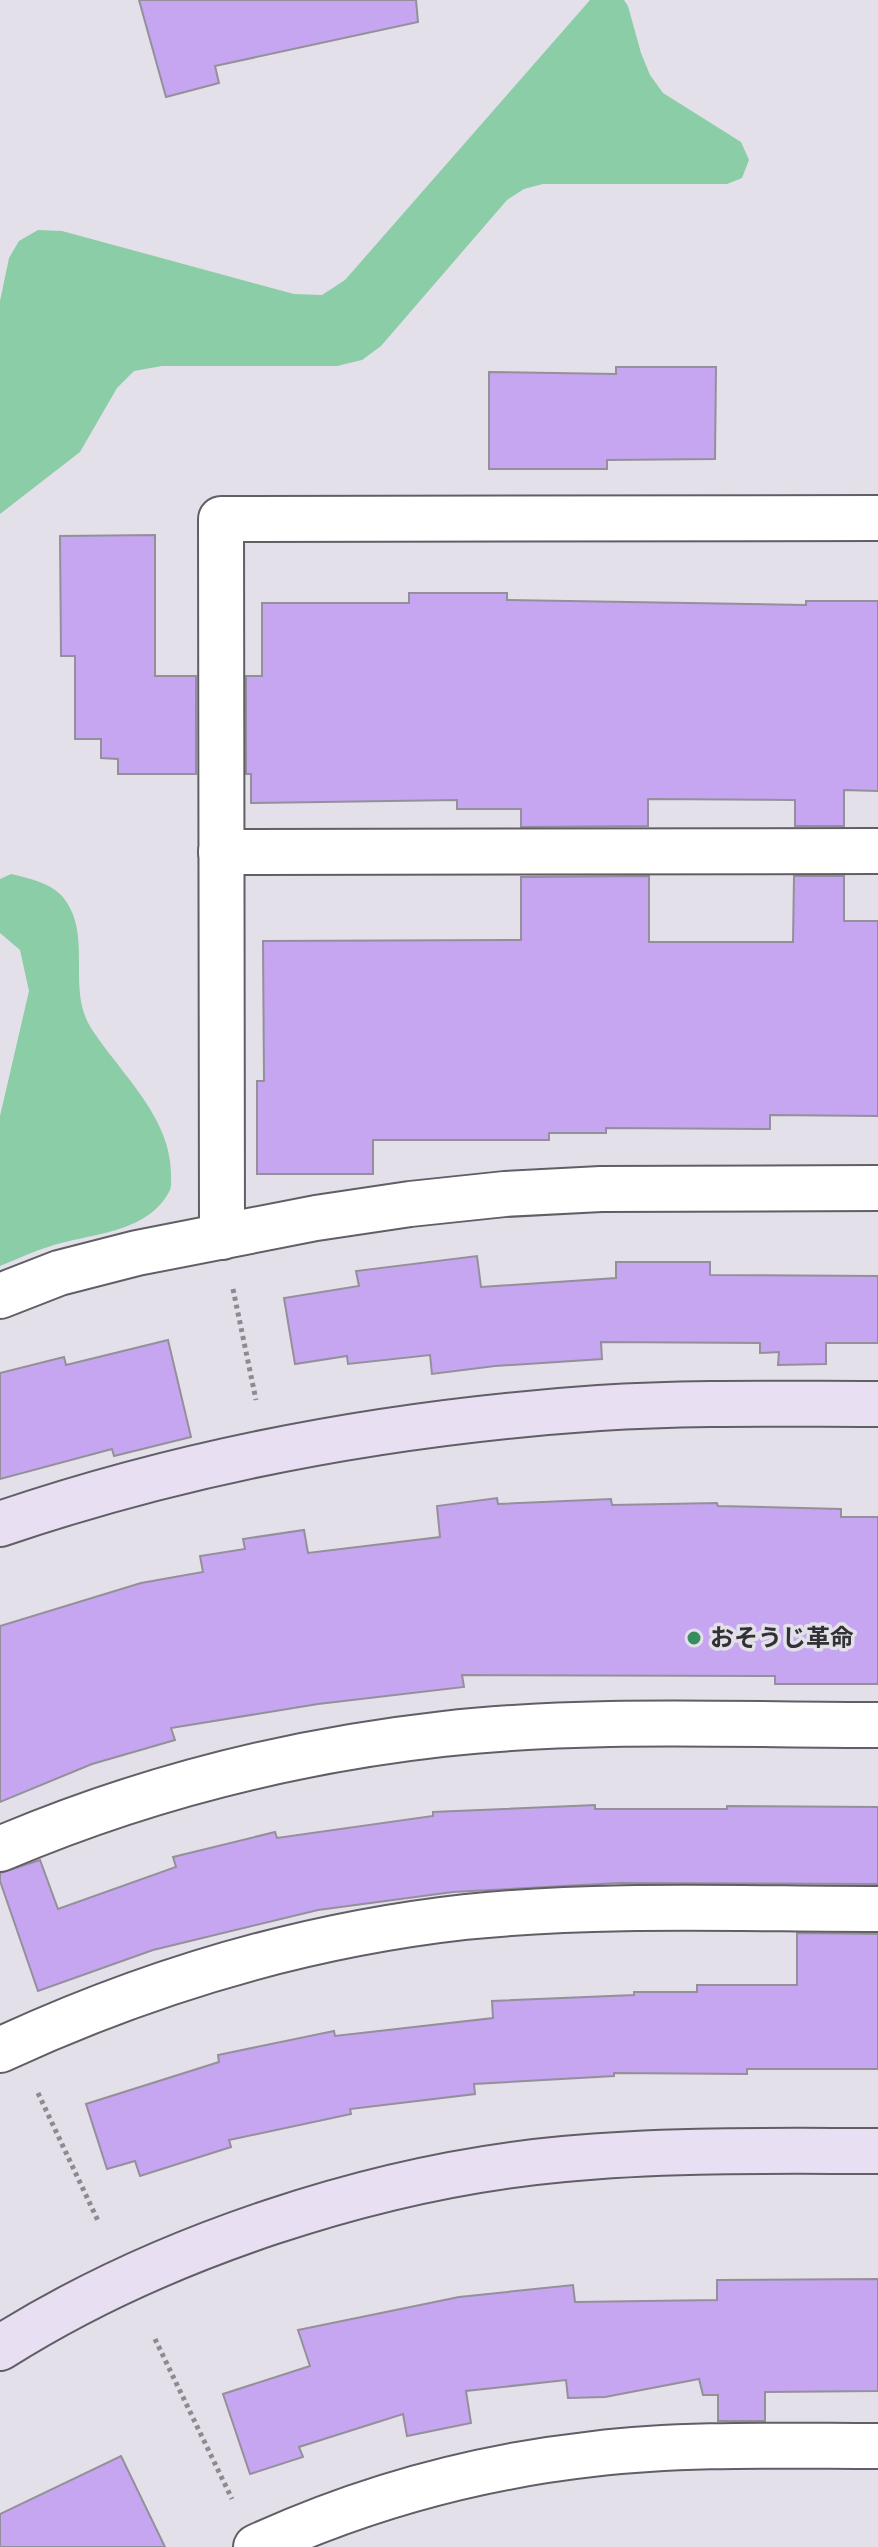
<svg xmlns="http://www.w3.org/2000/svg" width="878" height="2547" font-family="Barlow,'Noto Sans JP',sans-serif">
<rect width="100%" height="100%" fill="#e4e0ea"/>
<!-- green -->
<g fill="#8bcda6">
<polygon points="590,0 624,0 628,6 641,53 650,75 663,93 741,142 749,160 742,178 727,184 543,184 524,189 507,200 381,346 362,360 337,366 162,366 134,371 117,388 80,452 0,514 0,301 9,258 19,241 38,230 62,231 294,294 322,295 345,280"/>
<path d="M11,874C28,878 48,882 61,895C95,933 65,987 91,1028C120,1073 172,1118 171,1175C171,1181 172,1187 169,1192C146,1234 91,1233 51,1246C34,1251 17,1259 0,1266V1116L29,991L20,950L0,933V879Z"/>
</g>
<!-- building -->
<g fill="#c6a6f1" stroke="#949099" stroke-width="2">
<polygon points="139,0 416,0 418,22 215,66 219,83 166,97"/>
<polygon points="616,367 716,367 715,459 607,460 607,469 489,469 489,372 616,374"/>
<polygon points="155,535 155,676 196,676 196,774 118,774 118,759 101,758 101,739 75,739 75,656 61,656 60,536"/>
<polygon points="409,593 507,593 507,600 806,605 806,601 878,601 878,791 844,790 844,826 795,826 795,800 648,799 648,826 521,827 521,809 457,809 457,800 251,803 251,774 246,774 246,676 262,676 262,603 409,603"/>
<polygon points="649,876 649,942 793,942 794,876 844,876 844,921 878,921 878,1116 770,1115 770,1129 606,1128 606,1133 549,1133 549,1140 373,1140 373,1174 257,1174 257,1081 264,1081 263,941 521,940 521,877"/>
<polygon points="477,1256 481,1287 616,1278 616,1262 710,1262 710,1275 878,1276 878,1343 826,1343 826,1364 778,1365 779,1352 760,1353 760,1343 601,1342 602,1359 495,1366 432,1374 430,1355 348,1364 347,1356 295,1364 284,1298 359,1286 356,1271"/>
<polygon points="168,1340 191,1437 114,1456 112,1449 0,1479 0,1373 64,1357 66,1365"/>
<polygon points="497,1498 498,1504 611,1499 612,1505 717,1503 718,1506 841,1509 841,1517 878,1517 878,1684 775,1684 775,1676 462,1675 464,1687 318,1704 171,1728 175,1740 92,1764 0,1802 0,1626 141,1583 203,1572 200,1556 245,1549 243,1539 304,1530 308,1553 440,1537 437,1506"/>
<polygon points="595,1805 595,1809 727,1809 727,1806 878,1807 878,1884 619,1883 453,1892 318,1910 153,1950 38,1991 0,1881 0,1873 40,1860 58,1909 176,1867 173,1857 275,1832 277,1838 433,1816 433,1812"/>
<polygon points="797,1933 878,1934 878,2069 747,2069 747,2074 614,2073 614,2076 474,2084 475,2094 350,2109 351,2114 229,2140 231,2147 140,2176 135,2161 107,2169 86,2104 219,2062 218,2055 334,2031 335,2036 493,2018 492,2001 634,1995 634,1992 697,1992 697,1985 797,1985"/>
<polygon points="878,2279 878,2391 765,2392 765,2421 718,2421 718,2395 703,2395 699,2379 605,2397 568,2398 566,2380 466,2391 471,2423 407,2436 403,2414 299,2447 303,2457 250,2474 223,2394 310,2366 298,2330 459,2297 573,2285 575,2302 717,2300 717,2280"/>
<polygon points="121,2456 165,2547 0,2547 0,2514"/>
</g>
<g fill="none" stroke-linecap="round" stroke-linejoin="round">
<!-- street casing -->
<g stroke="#615e66" stroke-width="48">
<g id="street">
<polyline points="221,852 878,851"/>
<polyline points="222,1237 221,519 878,518"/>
<polyline points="0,1296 59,1273 137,1253 316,1218 410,1204 505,1194 601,1189 878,1188"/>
<path d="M0,1849C141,1789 291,1751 443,1734C587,1718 734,1725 878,1725"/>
<path d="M0,2050C147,1982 304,1935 465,1917C602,1903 741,1909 878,1909"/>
<path d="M256,2547C363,2498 476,2467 593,2454C687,2443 783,2446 878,2446"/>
</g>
</g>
<!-- secondary casing -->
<g stroke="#615e66" stroke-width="48">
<g id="secondary">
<path d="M0,1524C194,1458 395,1422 599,1408C692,1402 785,1404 878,1404"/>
<path d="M0,2348C160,2247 376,2176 564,2159C668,2149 773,2151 878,2151"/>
</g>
</g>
<!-- path -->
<g stroke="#8d8a91" stroke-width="5" stroke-dasharray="4 4" stroke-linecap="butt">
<polyline points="233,1289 256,1400"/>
<polyline points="38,2093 99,2223"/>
<polyline points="155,2339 232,2499"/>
</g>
<!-- street -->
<use href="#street" stroke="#fff" stroke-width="44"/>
<!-- secondary -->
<use href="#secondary" stroke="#e8dff3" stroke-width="44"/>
</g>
<!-- markers -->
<circle fill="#378d61" stroke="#e4e0ea" stroke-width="3" cx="694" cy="1638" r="8"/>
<g text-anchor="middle" stroke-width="7" stroke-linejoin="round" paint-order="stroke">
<!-- poi labels -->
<g font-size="24" font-weight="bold" fill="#323135" stroke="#e4e0ea" text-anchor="start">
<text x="710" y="1646">おそうじ革命</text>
</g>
</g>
</svg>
